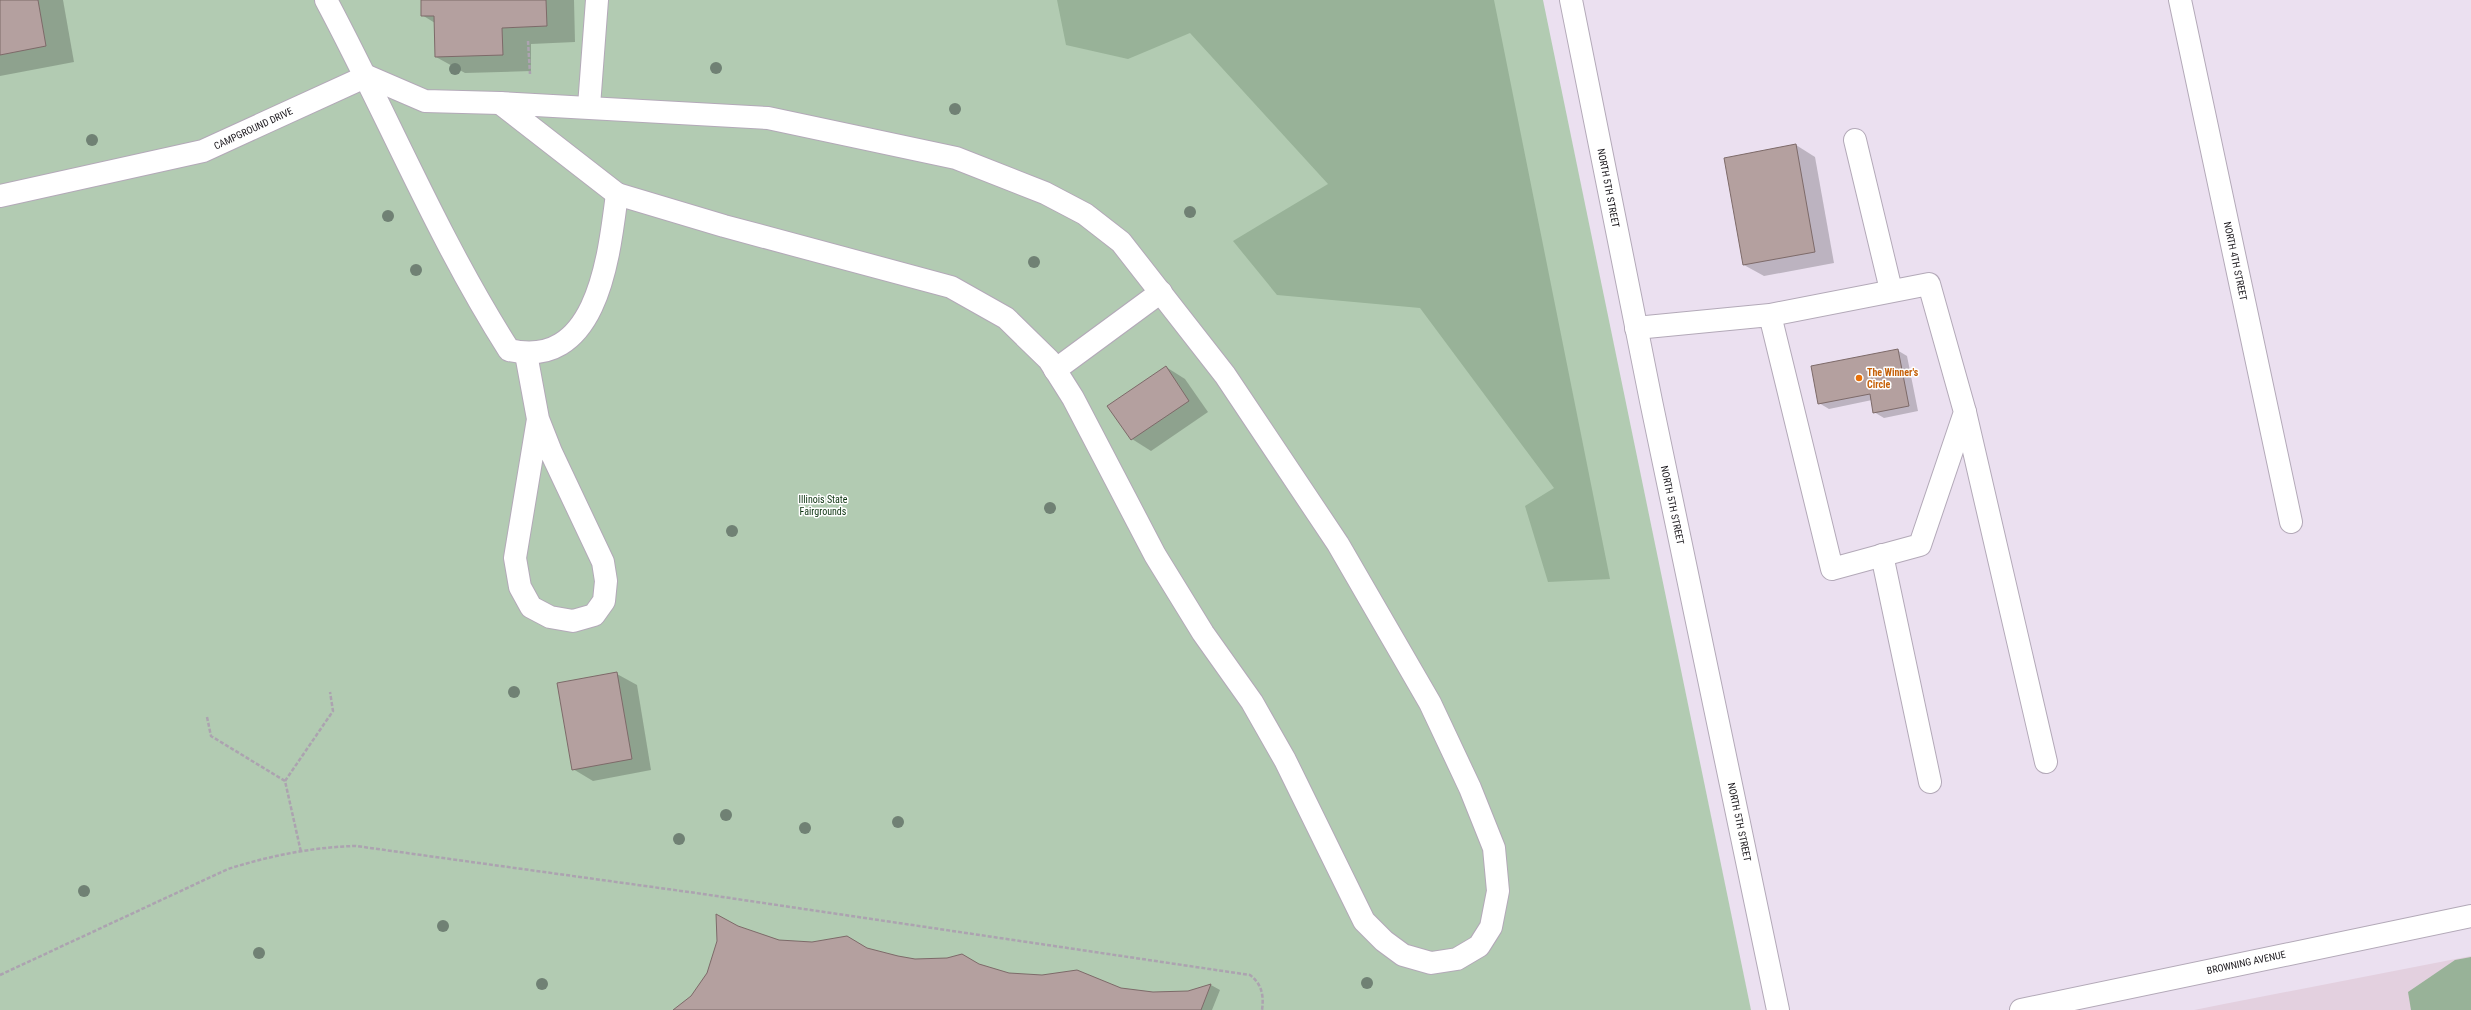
<svg xmlns="http://www.w3.org/2000/svg" width="2471" height="1010" font-family="'Roboto Condensed',sans-serif">
<rect width="100%" height="100%" fill="#ebe0f0"/>
<!-- industrial -->
<polygon fill="#e3d0df" points="2471,956 2471,1010 2194,1010 2224,1004"/>
<!-- green -->
<polygon fill="#b2cbb2" points="0,0 1543,0 1751,1010 0,1010"/>
<!-- forest -->
<g fill="#98b298">
<polygon points="1057,0 1494,0 1610,579 1548,582 1525,506 1554,488 1420,308 1277,295 1233,241 1328,184 1190,33 1128,59 1066,45"/>
<polygon points="2471,957 2471,1010 2411,1010 2408,992 2455,960"/>
</g>
<!-- shadow -->
<g fill="#0003">
<polygon points="0,0 63,0 74,62 0,76"/>
<polygon points="422,0 574,0 575,42 531,44 531,71 465,73 436,57 435,23 422,15"/>
<polygon points="1796,145 1815,157 1834,263 1764,276 1744,265"/>
<polygon points="1897,350 1907,356 1918,411 1884,418 1874,412 1872,400 1829,409 1819,403"/>
<polygon points="1166,367 1185,379 1208,412 1151,451 1132,439"/>
<polygon points="617,674 637,685 651,770 593,781 573,769"/>
<polygon points="738,927 779,940 868,950 915,960 979,965 1009,974 1152,993 1188,992 1211,985 1220,990 1212,1010 675,1010 691,997"/>
</g>
<!-- building -->
<g fill="#b4a09f" stroke="#7d6a69">
<polygon points="0,0 38,0 46,46 0,55"/>
<polygon points="421,0 546,0 547,26 502,28 503,55 435,57 434,16 421,16"/>
<polygon points="1796,144 1815,252 1743,265 1724,158"/>
<polygon points="1898,349 1909,406 1873,413 1870,394 1818,404 1811,366"/>
<polygon points="1166,366 1189,401 1131,440 1107,406"/>
<polygon points="617,672 632,759 572,770 557,683"/>
<polygon points="716,914 738,926 779,940 812,942 847,936 867,948 898,956 915,959 947,958 962,954 979,964 1009,973 1042,975 1077,970 1121,988 1153,992 1188,991 1211,984 1201,1010 673,1010 691,996 707,973 717,941"/>
</g>
<g fill="none" stroke-linecap="round" stroke-linejoin="round">
<!-- lane casing -->
<g stroke="#b3a9b8" stroke-width="24">
<g id="lane">
<path d="M326,0C388,116 438,239 509,350C598,371 609,255 617,194"/>
<polygon points="500,103 768,118 956,158 1045,193 1085,214 1121,242 1225,375 1338,544 1430,703 1470,788 1494,848 1498,891 1491,927 1479,946 1457,959 1431,963 1403,955 1384,941 1364,921 1285,760 1252,702 1203,633 1155,555 1073,398 1049,360 1006,318 951,287 724,226 617,194"/>
<polyline points="589,106 597,0"/>
<polyline points="1855,140 1891,290"/>
<polyline points="1636,328 1770,315 1832,569 1920,545 1965,412 1929,284 1770,315"/>
<polyline points="526,354 538,419 515,558 520,587 531,607 550,617 573,621 594,615 604,601 606,581 603,562 551,452 538,419"/>
<polyline points="1055,370 1161,292"/>
<polyline points="1965,412 2046,762"/>
<polyline points="1882,555 1930,782"/>
</g>
</g>
<!-- street casing -->
<g stroke="#b3a9b8" stroke-width="24">
<g id="street">
<polyline points="2180,0 2291,522"/>
<polyline points="0,196 203,151 367,76 425,101 500,103"/>
</g>
</g>
<!-- secondary casing -->
<g stroke="#b3a9b8" stroke-width="24">
<g id="secondary">
<polyline points="1571,0 1651,401 1778,1010"/>
<polyline points="2021,1010 2471,916"/>
</g>
</g>
<!-- path -->
<g stroke="#aca3b0" stroke-width="2.5" stroke-dasharray="4 2" stroke-linecap="butt">
<polyline points="528,41 530,74"/>
<polyline points="207,717 211,736 285,781 301,852"/>
<polyline points="285,781 333,711 330,692"/>
<path d="M0,975L228,869C269,856 313,847 356,846L696,893L1250,975C1262,984 1264,996 1262,1010"/>
</g>
<!-- lane -->
<use href="#lane" stroke="#fff" stroke-width="22"/>
<!-- street -->
<use href="#street" stroke="#fff" stroke-width="22"/>
<!-- secondary -->
<use href="#secondary" stroke="#fff" stroke-width="22"/>
</g>
<!-- trees -->
<g fill="#708174">
<circle cx="716" cy="68" r="6"/>
<circle cx="455" cy="69" r="6"/>
<circle cx="955" cy="109" r="6"/>
<circle cx="92" cy="140" r="6"/>
<circle cx="1190" cy="212" r="6"/>
<circle cx="388" cy="216" r="6"/>
<circle cx="1034" cy="262" r="6"/>
<circle cx="416" cy="270" r="6"/>
<circle cx="1050" cy="508" r="6"/>
<circle cx="732" cy="531" r="6"/>
<circle cx="514" cy="692" r="6"/>
<circle cx="726" cy="815" r="6"/>
<circle cx="898" cy="822" r="6"/>
<circle cx="805" cy="828" r="6"/>
<circle cx="679" cy="839" r="6"/>
<circle cx="84" cy="891" r="6"/>
<circle cx="443" cy="926" r="6"/>
<circle cx="259" cy="953" r="6"/>
<circle cx="1367" cy="983" r="6"/>
<circle cx="542" cy="984" r="6"/>
</g>
<!-- markers -->
<circle fill="#e8710a" stroke="#fff" stroke-width="1.5" cx="1859" cy="378" r="4"/>
<g text-anchor="middle" stroke-width="3" stroke-linejoin="round" paint-order="stroke">
<!-- street labels -->
<g font-size="10" fill="#1a171c" stroke="#fff">
<text transform="translate(253 128) rotate(-25)" y="4">CAMPGROUND DRIVE</text>
<text transform="translate(1609 188) rotate(79)" y="4">NORTH 5TH STREET</text>
<text transform="translate(2236 261) rotate(78)" y="4">NORTH 4TH STREET</text>
<text transform="translate(1673 505) rotate(78)" y="4">NORTH 5TH STREET</text>
<text transform="translate(1740 822) rotate(78)" y="4">NORTH 5TH STREET</text>
<text transform="translate(2246 962) rotate(-12)" y="4">BROWNING AVENUE</text>
</g>
<!-- food labels -->
<g font-size="10" font-weight="bold" fill="#c56008" stroke="#fff" text-anchor="start">
<text x="1867" y="376">The Winner's<tspan x="1867" dy="12">Circle</tspan></text>
</g>
<!-- park labels -->
<g font-size="10" fill="#0b330f" stroke="#fff">
<text x="823" y="503">Illinois State<tspan x="823" dy="12">Fairgrounds</tspan></text>
</g>
</g>
</svg>
